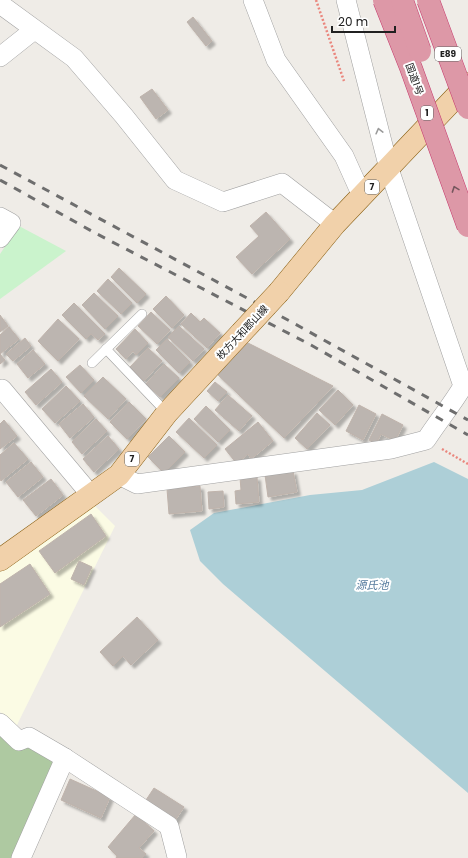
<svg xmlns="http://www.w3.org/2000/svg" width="468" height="858" font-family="Poppins,'Noto Sans JP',sans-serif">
<defs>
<filter id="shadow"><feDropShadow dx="3.5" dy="3.5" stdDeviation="1" flood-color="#0004"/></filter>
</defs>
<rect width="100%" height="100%" fill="#efece7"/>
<!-- education -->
<polygon fill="#fbfbe4" points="93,504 115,526 16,727 0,712 0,571"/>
<!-- forest -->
<polygon fill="#aec9a1" points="0,732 33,746 54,762 14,858 0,858"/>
<!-- park -->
<polygon fill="#caf3cc" points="19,226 66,251 0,299 0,254"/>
<!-- water -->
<polygon fill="#adcfd7" points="434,462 468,479 468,793 223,584 200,561 190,530 214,513 310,495 362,490"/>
<!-- building -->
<g fill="#bcb5b0" stroke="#bfb3ab" filter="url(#shadow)">
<polygon points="193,17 212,41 206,46 187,22"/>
<polygon points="152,89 168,110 156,119 140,97"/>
<polygon points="266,212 290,239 252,274 236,257 259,236 250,226"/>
<polygon points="119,268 146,294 137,303 111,277"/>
<polygon points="108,279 132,303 121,314 97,291"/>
<polygon points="94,293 118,316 105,329 82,305"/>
<polygon points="166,296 184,315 172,328 153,309"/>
<polygon points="74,303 105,334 98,340 91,334 86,339 62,315"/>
<polygon points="151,312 170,330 157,344 138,326"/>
<polygon points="191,313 200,322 204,318 220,333 207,348 181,324"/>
<polygon points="0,315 8,326 0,332"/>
<polygon points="58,319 79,339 58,361 38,341"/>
<polygon points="179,326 204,349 193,361 168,337"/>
<polygon points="9,327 19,339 0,354 5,360 0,364 0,335"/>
<polygon points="135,329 148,343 136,355 133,351 126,359 116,349"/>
<polygon points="25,338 31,346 13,361 6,354"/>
<polygon points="167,339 190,362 179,373 156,350"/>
<polygon points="248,343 333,386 284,438 217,374"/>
<polygon points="148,348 162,361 144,381 130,367"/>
<polygon points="33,350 45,364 28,378 17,364"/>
<polygon points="164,364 179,378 160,397 146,384"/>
<polygon points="80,365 94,380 81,393 66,377"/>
<polygon points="51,369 62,382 36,405 25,392"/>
<polygon points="103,377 126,399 108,419 84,396"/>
<polygon points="215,382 227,392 218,401 207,391"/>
<polygon points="66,386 80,401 55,423 42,409"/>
<polygon points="338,390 353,405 335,425 319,410"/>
<polygon points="228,395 252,416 239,431 215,410"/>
<polygon points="129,402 146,419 127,439 110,422"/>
<polygon points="83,404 94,417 70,438 59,424"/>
<polygon points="359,405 376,414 363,440 346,431"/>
<polygon points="206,406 230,430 218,442 194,419"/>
<polygon points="317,413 330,425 307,449 295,438"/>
<polygon points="382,414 403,425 395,441 381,434 376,444 369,440"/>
<polygon points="189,418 217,445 204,458 176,432"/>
<polygon points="96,419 107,431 82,454 72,442"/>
<polygon points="4,420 17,436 0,449 0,424"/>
<polygon points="258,422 273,441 251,459 248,454 237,464 225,449"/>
<polygon points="108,436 119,449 94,472 83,459"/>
<polygon points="169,436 185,452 164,473 148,457"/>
<polygon points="14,443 28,459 1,481 0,479 0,455"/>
<polygon points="31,462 43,477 18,497 6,482"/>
<polygon points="293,471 297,492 268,497 265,475"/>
<polygon points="257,477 259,502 236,504 235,491 241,490 240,478"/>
<polygon points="51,479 63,495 36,516 23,500"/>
<polygon points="200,486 202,511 169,514 167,489"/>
<polygon points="223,491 224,507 209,509 208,492"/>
<polygon points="91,514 106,536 55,573 39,551"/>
<polygon points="79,561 92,567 84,585 71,579"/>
<polygon points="30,564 50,594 0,627 0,584"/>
<polygon points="137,617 158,640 131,665 123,656 113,666 100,652"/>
<polygon points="70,779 110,797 101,818 61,800"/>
<polygon points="154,788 184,807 174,822 144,803"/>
<polygon points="136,814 154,831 139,848 146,854 142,858 116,858 117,856 108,847"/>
</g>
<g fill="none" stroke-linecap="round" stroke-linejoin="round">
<!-- lane casing -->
<g stroke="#a1a1a1" stroke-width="10">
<g id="lane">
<polyline points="106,349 167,413"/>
<polyline points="92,363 142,314"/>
</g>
</g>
<!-- street casing -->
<g stroke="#a1a1a1" stroke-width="20">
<g id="street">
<polyline points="253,0 276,60 344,156 362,196"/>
<polyline points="0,4 74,58 124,116 175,180 223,202 282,183 335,224"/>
<polyline points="0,57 34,30"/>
<polyline points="0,217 11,223 0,238"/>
<polyline points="2,389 91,495"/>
<path d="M119,475L137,484L391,449L426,440C438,421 452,405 463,386L389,169L346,0"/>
<polyline points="0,723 19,741 29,737 65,758 169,826 177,857"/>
<polyline points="21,858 65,758"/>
</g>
</g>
<!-- primary casing -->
<g stroke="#895f12" stroke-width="23">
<g id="primary">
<polyline points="279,292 335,224 468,84"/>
<polyline points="0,560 119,475 167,413 241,333"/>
</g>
</g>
<!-- path -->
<g stroke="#ea867d" stroke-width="2.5" stroke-dasharray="2 2" stroke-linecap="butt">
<polyline points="316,0 344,81"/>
<polyline points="442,449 468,464"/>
</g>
<!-- lane -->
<use href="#lane" stroke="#fff" stroke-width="9"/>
<!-- street -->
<use href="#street" stroke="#fff" stroke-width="19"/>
<!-- primary -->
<use href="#primary" stroke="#f1d1aa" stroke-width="22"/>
<!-- rail -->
<g stroke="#6e6e6e" stroke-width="3" stroke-dasharray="8 8" stroke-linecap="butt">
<polyline points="0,165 286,319 468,420"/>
<polyline points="0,180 97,234 311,345 468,435"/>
</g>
<!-- primary-bridge casing -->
<g stroke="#895f12" stroke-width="23" stroke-linecap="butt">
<polyline id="primary-bridge" points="241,333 279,292"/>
</g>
<!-- highway-bridge casing -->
<g stroke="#c63b6e" stroke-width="23" stroke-linecap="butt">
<g id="highway-bridge">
<polyline points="384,0 411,68 468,226"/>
<polyline points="402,0 420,51"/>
<polyline points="428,0 468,108"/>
</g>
</g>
<!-- primary-bridge -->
<use href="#primary-bridge" stroke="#f1d1aa" stroke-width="22"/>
<!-- highway-bridge -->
<use href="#highway-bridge" stroke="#dd98a7" stroke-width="22"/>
</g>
<!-- one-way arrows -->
<defs><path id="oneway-chevron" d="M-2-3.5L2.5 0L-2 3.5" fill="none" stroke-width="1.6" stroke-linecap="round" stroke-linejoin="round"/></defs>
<use stroke="#9b9b9b" href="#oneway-chevron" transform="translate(379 131) rotate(-104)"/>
<use stroke="#75565d" href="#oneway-chevron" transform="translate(455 189) rotate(-110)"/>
<g text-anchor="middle" stroke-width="4" stroke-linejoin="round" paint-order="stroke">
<!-- shield labels -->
<g fill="#fff" stroke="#636363" stroke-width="1">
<rect x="435" y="47" width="26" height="14" rx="3"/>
<rect x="421" y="106" width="12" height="14" rx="3"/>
<rect x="365" y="180" width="14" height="14" rx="3"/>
<rect x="125" y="452" width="14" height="14" rx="3"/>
</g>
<g font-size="9" font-weight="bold" fill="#202020">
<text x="448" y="57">E89</text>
<text x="427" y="116">1</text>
<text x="372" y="190">7</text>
<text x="132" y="462">7</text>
</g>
<!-- street labels -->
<g font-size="10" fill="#202020" stroke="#fff">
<text transform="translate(415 79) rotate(70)" y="4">国道1号</text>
<text transform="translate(242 332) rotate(-47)" y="4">枚方大和郡山線</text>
</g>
<!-- water labels -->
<g font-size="11" font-style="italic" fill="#547a9d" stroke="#fff">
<text x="372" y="589">源氏池</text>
</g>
</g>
<!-- scale -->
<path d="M332 26v6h63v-6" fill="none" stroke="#202020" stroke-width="2"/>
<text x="338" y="26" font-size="12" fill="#202020" stroke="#ffffff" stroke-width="3" paint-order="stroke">20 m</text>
</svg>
